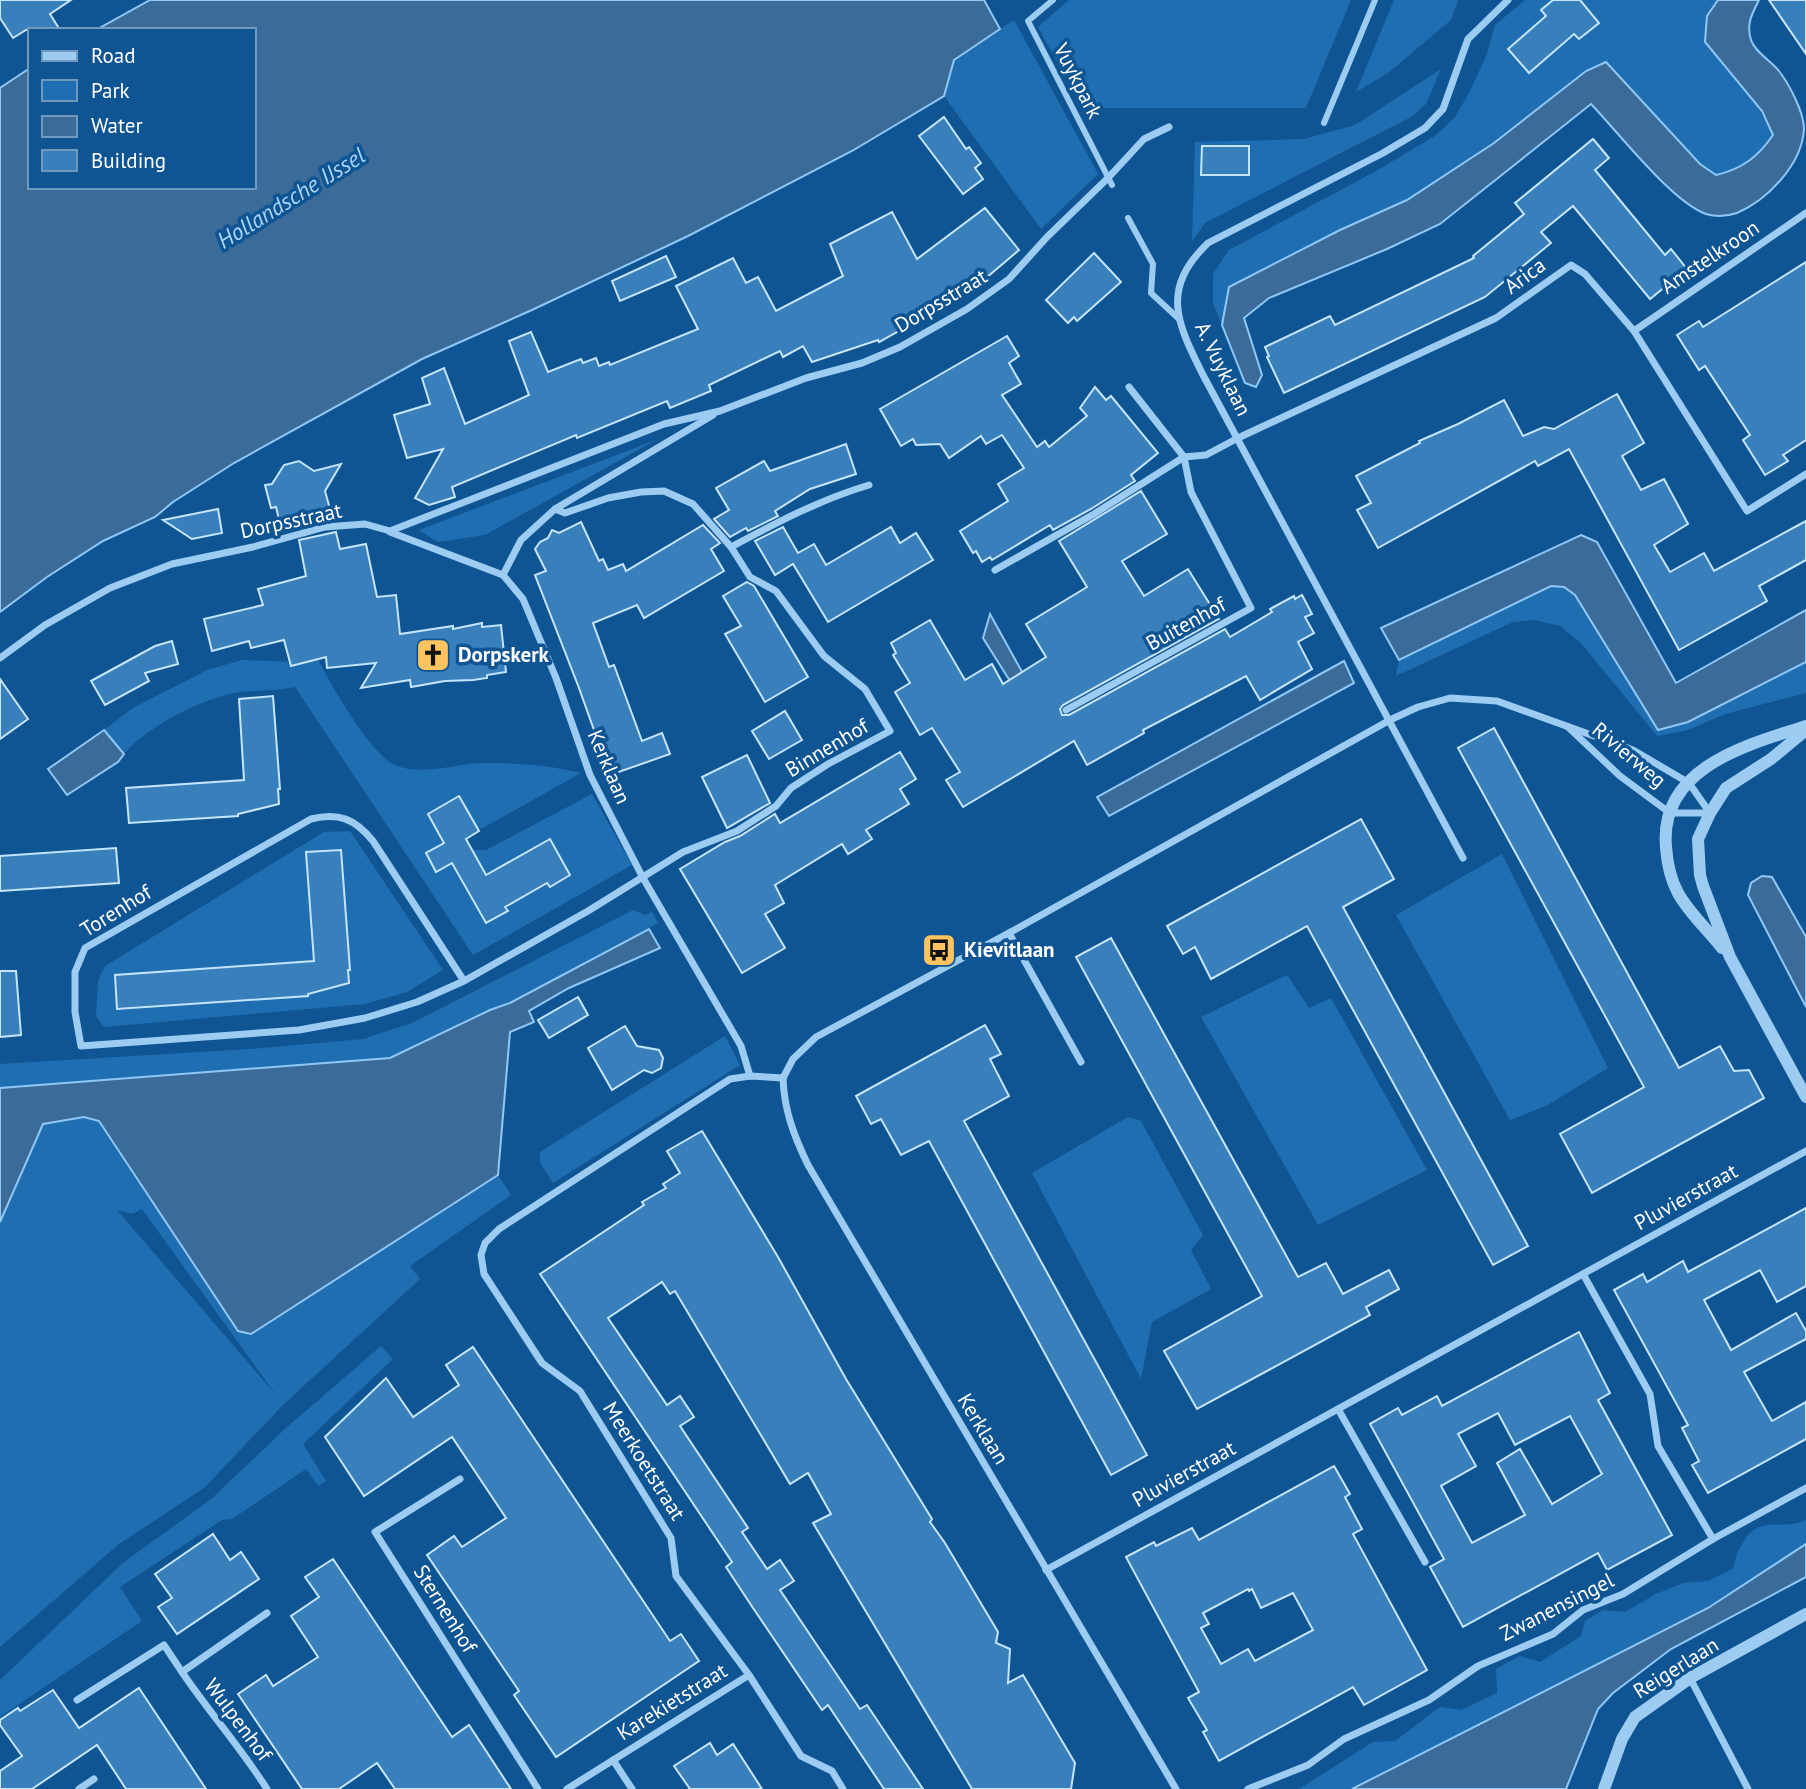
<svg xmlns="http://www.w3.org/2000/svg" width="1806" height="1789" font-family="'PT Sans',sans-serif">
<rect width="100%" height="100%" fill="#105593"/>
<!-- green -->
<g fill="#1f6eb1" fill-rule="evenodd">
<polygon points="1069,0 1351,0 1306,108 1082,108 1038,27"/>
<polygon points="1394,0 1458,0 1451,20 1388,73 1356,92"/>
<path d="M1525,0H1718L1707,16L1773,135C1758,157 1742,168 1716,175L1700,165L1606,62L1530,114L1494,143L1407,200L1340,230L1229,286L1222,325L1213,304V274L1229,250L1376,171L1435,136L1455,117L1469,93L1487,54L1495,25Z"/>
<polygon points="1014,20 1098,174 1041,229 944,96 954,60"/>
<polygon points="1441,69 1426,104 1411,117 1205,223 1192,241 1195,142 1304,139 1355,125"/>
<polygon points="656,440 485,535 438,542 419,530"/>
<polygon points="1552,586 1564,587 1575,595 1658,730 1688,722 1806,662 1806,693 1725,714 1688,730 1657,736 1581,643 1560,626 1534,620 1513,622 1396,676 1399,660"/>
<path d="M315,653C327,679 370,754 395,765C422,777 456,763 485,763C518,763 549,765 581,773L483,828L459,827L472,850H486L592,794L632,865L473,955L295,687C277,691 259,690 241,692C206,696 146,727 124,754L104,730L133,708L207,670L242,660L293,662Z"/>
<polygon points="350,831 443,970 407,992 365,1004 104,1027 96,1016 98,981 105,966 324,832"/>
<polygon points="1502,854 1608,1068 1546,1106 1510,1120 1396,915"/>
<polygon points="633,910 645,915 652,912 658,923 510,1003 490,1010 390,1058 0,1088 0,1064 250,1049 363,1039 412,1023"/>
<polygon points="1287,975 1309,1008 1331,998 1427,1170 1318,1225 1201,1017"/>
<polygon points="725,1036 740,1065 553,1183 540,1163 540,1152"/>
<path d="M84,1117L99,1121L238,1331L251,1334L498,1175L511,1195L410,1266L420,1279L283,1405L204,1488L119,1544L0,1647V1222L43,1124ZM142,1209L276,1395L117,1210L132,1214Z"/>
<polygon points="1128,1117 1141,1121 1203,1235 1191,1250 1211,1289 1152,1322 1141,1379 1032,1173"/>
<polygon points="381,1346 393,1359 303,1444 326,1481 318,1486 306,1469 232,1519 222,1520 120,1587 142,1621 0,1717 0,1680 124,1562 210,1500 286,1428"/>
<path d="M1806,1520V1544L1708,1608L1352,1789H1299L1373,1742L1395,1741L1440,1707L1461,1710L1497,1693L1496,1669L1520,1656L1540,1662L1581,1636L1585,1621L1603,1610L1625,1612L1656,1594L1683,1583L1708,1581L1734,1568C1735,1556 1738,1551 1744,1541C1760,1515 1782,1531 1806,1520Z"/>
</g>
<!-- water -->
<g fill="#3a6b99" stroke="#8fc8f7" stroke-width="2">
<polygon points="150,0 984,0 1000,29 954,60 944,96 852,151 688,236 532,310 422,359 234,463 173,502 155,517 103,541 47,577 0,612 0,88 30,68 30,187 254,187 254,30 96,30"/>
<path d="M1718,0H1759C1752,14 1746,24 1751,40C1755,52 1771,61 1779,71C1789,84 1804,112 1804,129C1802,165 1767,200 1737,213C1728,216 1716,217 1706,214C1671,201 1618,132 1591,104L1440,224L1387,249L1269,298L1244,318L1262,375L1256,387L1245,383L1222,325L1229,287L1340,230L1407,200L1494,143L1586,71L1606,62L1700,164L1716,175C1742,169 1758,157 1773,135L1762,111L1705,42L1707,16Z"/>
<polygon points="1581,535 1597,542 1676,683 1806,610 1806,662 1688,722 1658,730 1575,595 1564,587 1551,586 1399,660 1381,628"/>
<polygon points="990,614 1032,690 1010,681 983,638"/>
<polygon points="1344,661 1354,683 1109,816 1097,797"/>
<polygon points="104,730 124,754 118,762 67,795 48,769"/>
<polygon points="1762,876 1772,877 1806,937 1806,1007 1748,895 1751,883"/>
<polygon points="649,929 660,948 569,988 529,1011 534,1022 510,1032 498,1175 251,1334 238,1331 99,1121 84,1117 43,1124 0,1222 0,1088 390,1058 490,1010 510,1003"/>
<polygon points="1806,1544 1806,1577 1671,1649 1613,1693 1598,1709 1566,1789 1352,1789 1708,1608"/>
</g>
<!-- building -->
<g fill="#397fbc" stroke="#c5e4fe" stroke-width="2" fill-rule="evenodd">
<polygon points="0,0 71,0 50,14 60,30 26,30 13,38 0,18"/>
<polygon points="1553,0 1580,0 1599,23 1579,39 1574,34 1529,73 1508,49 1546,16 1541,10"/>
<polygon points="1769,0 1806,0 1806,54"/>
<polygon points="944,117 966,149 969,147 981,163 975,168 983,179 963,194 919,136"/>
<polygon points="1593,139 1609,158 1595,170 1665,255 1671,249 1687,269 1650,299 1573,206 1541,232 1551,243 1485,297 1284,393 1267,357 1269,356 1265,347 1330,316 1335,325 1474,258 1473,256 1524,214 1515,203"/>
<polygon points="1202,146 1249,146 1249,175 1201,175"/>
<polygon points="985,208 1019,250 972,290 879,342 878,340 812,362 803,346 783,357 780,351 709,385 711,391 670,408 667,401 577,438 576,435 452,487 455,497 429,505 415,498 443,449 407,458 394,415 430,404 422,378 444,368 465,424 529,395 509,341 531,332 548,372 581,359 583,363 596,358 599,366 609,362 610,365 698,329 676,286 733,258 746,283 758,277 776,311 843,276 830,244 892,212 917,259"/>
<polygon points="1094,253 1121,282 1077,321 1074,317 1068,323 1046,300"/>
<polygon points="666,256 676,277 620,301 612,281"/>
<polygon points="1806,262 1806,440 1783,455 1788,461 1765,475 1743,440 1750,435 1705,366 1699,370 1677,335 1699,321 1703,327"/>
<polygon points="1007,336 1019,356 1009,363 1021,384 1002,395 1037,447 1045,441 1049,447 1087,416 1080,408 1095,387 1106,400 1111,396 1158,453 1131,475 1135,481 1091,509 1053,530 1050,525 992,560 990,557 982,562 976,551 973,553 960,531 1008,501 998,484 1024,468 1002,435 986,444 981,436 949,458 940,444 916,445 913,439 901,446 880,409"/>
<polygon points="1617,394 1644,443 1622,456 1641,490 1664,479 1688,524 1654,545 1670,572 1704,553 1714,571 1806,521 1806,560 1759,586 1767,601 1679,650 1569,449 1538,466 1535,461 1378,548 1357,510 1371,503 1356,476 1420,443 1419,441 1458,424 1504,400 1523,436 1544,427 1554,429"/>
<polygon points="846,444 856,474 810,489 775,511 778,516 748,531 746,528 730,537 714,519 729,510 716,488 764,461 770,471"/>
<polygon points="299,461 314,471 341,464 325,491 333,520 297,528 295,520 280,524 276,507 271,508 265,485 272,484 284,465"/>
<polygon points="1141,491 1167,534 1122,561 1144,596 1188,569 1219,619 1063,705 1060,709 1062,715 1069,715 1225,629 1230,637 1272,612 1270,609 1294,596 1295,599 1302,595 1312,614 1305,617 1314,633 1298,642 1312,669 1260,700 1246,676 1143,730 1144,733 1087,765 1074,741 963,807 946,780 960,772 932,728 920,735 895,692 910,683 893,655 896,653 891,643 930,620 965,680 992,664 1003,684 1046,657 1026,624 1087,587 1059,541"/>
<polygon points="218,509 222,533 192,539 163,520"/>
<polygon points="581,522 599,561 603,559 608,570 623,564 626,571 703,525 720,543 711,549 724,571 644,618 637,605 593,623 609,667 614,665 642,741 662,733 670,754 610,775 579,688 535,575 546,571 535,549 540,542 548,538 552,530 559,533"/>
<polygon points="783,527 798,553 814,544 826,565 891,527 900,543 916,533 933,560 828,622 793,564 775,575 755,541"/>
<polygon points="336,532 340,549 366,544 377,597 396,595 400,634 453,626 453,629 482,623 482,627 501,625 506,672 487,675 487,678 473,680 445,681 411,687 410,680 361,688 376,663 327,668 326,657 291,666 284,640 251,648 249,641 212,651 204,619 263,605 258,589 306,576 299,540"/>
<polygon points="747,582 754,586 808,677 765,702 725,634 741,626 723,596"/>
<polygon points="172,641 178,664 145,673 149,681 105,705 91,681 155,646"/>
<polygon points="0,679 28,719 0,739"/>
<polygon points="273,696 280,789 278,789 279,804 238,814 238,816 129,823 126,788 244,780 239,699"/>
<polygon points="785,711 802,740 769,759 752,731"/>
<polygon points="1494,728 1679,1068 1720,1046 1734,1071 1749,1070 1764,1098 1592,1193 1560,1134 1644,1087 1458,748"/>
<polygon points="900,752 916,779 900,789 909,804 866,830 872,839 848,854 842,844 775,885 784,903 765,914 785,948 742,973 680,869 725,842 740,836 775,814 780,823"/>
<polygon points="747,755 770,803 727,828 702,777"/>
<polygon points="459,796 479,831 466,839 486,875 550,839 570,875 550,887 547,883 505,907 508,911 486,923 452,863 436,872 426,853 444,843 428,814"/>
<polygon points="1361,819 1394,879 1343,907 1528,1246 1493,1265 1307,926 1211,979 1195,947 1183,954 1167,926"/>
<polygon points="116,848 119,883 0,891 0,856"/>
<polygon points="341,850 350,970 348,970 349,983 308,994 308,996 117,1009 115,975 314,961 306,852"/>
<polygon points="1111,938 1298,1277 1326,1263 1343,1294 1389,1270 1399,1289 1366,1307 1370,1315 1197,1409 1164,1351 1262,1296 1076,957"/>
<polygon points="0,971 16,971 21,1035 0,1037"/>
<polygon points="578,997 588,1015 549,1038 538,1020"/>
<polygon points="985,1025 1001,1054 990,1059 1009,1096 964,1121 1147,1455 1111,1475 929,1141 901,1155 881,1119 871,1124 856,1096"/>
<polygon points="625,1026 637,1046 659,1050 663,1058 661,1068 652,1073 644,1070 612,1090 588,1048"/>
<polygon points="702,1131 778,1257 846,1379 932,1519 930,1522 945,1543 998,1632 996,1643 1010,1649 1008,1683 1023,1675 1075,1763 1071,1789 972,1789 813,1523 831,1514 808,1473 790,1484 675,1291 670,1294 662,1282 608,1318 667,1405 680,1396 694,1417 680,1426 748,1528 742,1532 767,1569 780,1560 794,1581 780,1590 860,1709 867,1705 923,1789 884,1789 828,1705 822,1710 753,1608 726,1567 732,1562 540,1274 644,1205 642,1202 666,1188 663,1184 680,1173 667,1151"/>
<polygon points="1806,1208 1806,1286 1777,1302 1760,1270 1704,1300 1731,1350 1796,1313 1806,1331 1806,1339 1744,1372 1772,1421 1806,1402 1806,1439 1708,1493 1692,1465 1699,1461 1682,1428 1688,1425 1614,1290 1643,1274 1647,1282 1683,1261 1688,1272"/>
<path d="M1579,1332L1610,1393L1598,1400L1672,1535L1607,1570L1598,1553L1463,1627L1430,1567L1444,1559L1370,1424L1398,1408L1402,1415L1437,1396L1442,1406ZM1498,1413L1515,1445L1570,1416L1602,1474L1552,1504L1520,1449L1497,1463L1525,1515L1472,1543L1441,1486L1476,1466L1458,1434Z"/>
<polygon points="473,1347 670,1641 681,1634 699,1661 556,1757 514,1695 519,1691 427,1555 454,1536 462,1547 506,1518 452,1437 364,1496 325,1437 386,1378 413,1417 459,1385 446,1365"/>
<path d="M1334,1466L1350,1494L1345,1497L1362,1529L1353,1534L1427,1670L1364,1705L1353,1687L1219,1761L1203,1732L1207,1730L1188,1698L1199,1692L1126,1557L1154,1542L1156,1546L1192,1528L1199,1540ZM1248,1589L1249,1591L1252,1589L1261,1608L1293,1593L1313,1630L1255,1661L1248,1649L1221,1664L1201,1628L1209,1624L1203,1613Z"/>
<polygon points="213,1534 230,1560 241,1552 259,1579 177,1634 158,1607 172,1598 155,1574"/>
<polygon points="333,1559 452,1737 469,1725 511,1789 395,1789 377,1763 339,1789 302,1789 238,1694 266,1675 273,1686 318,1657 291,1616 319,1597 305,1577"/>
<polygon points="139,1688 206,1789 126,1789 97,1745 32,1789 0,1789 0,1771 22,1756 0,1725 0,1720 18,1708 20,1711 53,1690 79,1728"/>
<polygon points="710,1743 717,1755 733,1744 762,1789 690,1789 674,1766"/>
</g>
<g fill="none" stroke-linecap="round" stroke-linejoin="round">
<!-- pedestrian -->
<g stroke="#9dccf3" stroke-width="6">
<polyline points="1053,0 1028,21 1112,185"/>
<polyline points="1324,123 1375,0"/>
<polyline points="1128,218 1153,264 1151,293 1179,319"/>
</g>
<!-- minor -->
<g stroke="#9dccf3" stroke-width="7">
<polyline points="1634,331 1806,213"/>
<polyline points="390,532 503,575 523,599 556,678 590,775 643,878 741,1046 750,1076"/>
<path d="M731,547C776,523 819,500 869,485"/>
<polyline points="995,570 1094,514 1184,457 1206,455 1238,438 1496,318 1571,265 1585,274 1634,331 1747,511 1806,474"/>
<polyline points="503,575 521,540 555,509 713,415"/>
<polyline points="0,658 45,625 110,588 172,564 253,547 325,527 365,524 390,531 664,424 720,411 806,378 862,363 900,347 967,309 1009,279 1047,237 1108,178 1144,139 1169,127"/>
<polyline points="1066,710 1251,608 1191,492 1184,457 1129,387"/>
<polyline points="1568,727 1620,776 1670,813 1710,813"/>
<path d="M1463,858L1203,375C1177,323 1160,289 1208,243L1383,153L1425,128L1443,109L1468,39L1508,0"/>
<polyline points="1009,933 1081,1062"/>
<path d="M464,981L417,1002L365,1018L299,1030L81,1046L75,1012V972L85,948L311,819C339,812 355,819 373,841L464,981L588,911L683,852L737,831L776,806L791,788L828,764L890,731L865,689L824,656L776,591L750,577L731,547L693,504L664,491L641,492L608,498L565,513L555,509"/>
<polyline points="783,1078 793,1059 816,1037 1018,928 1390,720 1418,707 1450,698 1497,701 1633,750 1689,783 1710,813"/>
<polyline points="783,1078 750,1076 730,1079 499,1229 485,1243 481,1255 484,1274 542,1363 580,1391 671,1538 676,1576 749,1675 801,1756 832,1771 843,1789"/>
<path d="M783,1078C784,1110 794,1136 808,1165L1176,1789"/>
<polyline points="1583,1274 1650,1394 1658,1446 1713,1539"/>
<polyline points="1338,1409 1425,1562"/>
<polyline points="460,1479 375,1532 538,1789"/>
<polyline points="1046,1570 1806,1151"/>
<path d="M182,1672C209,1712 241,1748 267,1789"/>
<polyline points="1690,1678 1748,1789"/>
<polyline points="77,1700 164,1645 182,1672 267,1613"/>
<polyline points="613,1760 632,1789"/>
<polyline points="79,1789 94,1779"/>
<polyline points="567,1789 749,1675"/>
<polyline points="1248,1789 1308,1765 1344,1739 1429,1700 1478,1666 1553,1634 1583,1610 1623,1594 1713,1539 1806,1488"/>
</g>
<!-- tertiary -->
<g stroke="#9dccf3" stroke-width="12">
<polyline points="1806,730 1771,759 1726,788 1710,813 1698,839 1700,875 1703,886 1730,957 1806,1097"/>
<path d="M1722,948C1708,930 1689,913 1678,893C1671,880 1667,862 1666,847C1659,768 1746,745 1806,726"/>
<polyline points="1604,1789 1622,1739 1635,1717 1690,1678 1806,1614"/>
</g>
</g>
<!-- icons -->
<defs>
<g id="church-square" transform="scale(1.75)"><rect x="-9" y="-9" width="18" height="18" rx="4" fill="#ffc360" stroke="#105593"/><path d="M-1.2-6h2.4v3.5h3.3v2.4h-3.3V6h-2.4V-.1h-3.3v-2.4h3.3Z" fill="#111"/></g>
<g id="bus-square" transform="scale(1.75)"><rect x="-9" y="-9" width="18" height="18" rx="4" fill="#ffc360" stroke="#105593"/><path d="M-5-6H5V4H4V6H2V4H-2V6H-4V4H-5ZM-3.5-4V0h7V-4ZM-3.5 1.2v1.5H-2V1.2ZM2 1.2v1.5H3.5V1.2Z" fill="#111"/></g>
</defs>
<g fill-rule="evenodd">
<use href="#church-square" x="433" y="655"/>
<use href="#bus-square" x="939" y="950"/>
</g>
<g text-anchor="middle" stroke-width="7" stroke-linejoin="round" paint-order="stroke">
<!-- street labels -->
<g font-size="21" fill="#fff" stroke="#105593">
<text transform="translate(1078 81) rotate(63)" y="7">Vuykpark</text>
<text transform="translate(1710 257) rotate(-34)" y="7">Amstelkroon</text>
<text transform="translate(1525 276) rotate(-36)" y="7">Arica</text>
<text transform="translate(941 301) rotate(-31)" y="7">Dorpsstraat</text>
<text transform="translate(1223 369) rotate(64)" y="7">A. Vuyklaan</text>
<text transform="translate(291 521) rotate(-12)" y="7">Dorpsstraat</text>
<text transform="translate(1186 624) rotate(-29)" y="7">Buitenhof</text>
<text transform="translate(827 748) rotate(-31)" y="7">Binnenhof</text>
<text transform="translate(1629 755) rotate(40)" y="7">Rivierweg</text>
<text transform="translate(609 767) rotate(67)" y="7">Kerklaan</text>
<text transform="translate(116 911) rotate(-32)" y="7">Torenhof</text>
<text transform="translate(1686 1197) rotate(-29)" y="7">Pluvierstraat</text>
<text transform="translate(983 1429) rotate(59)" y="7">Kerklaan</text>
<text transform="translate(644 1461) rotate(58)" y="7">Meerkoetstraat</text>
<text transform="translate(1184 1474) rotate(-29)" y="7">Pluvierstraat</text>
<text transform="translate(1557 1607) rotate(-27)" y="7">Zwanensingel</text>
<text transform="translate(445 1609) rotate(58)" y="7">Sternenhof</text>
<text transform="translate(1676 1668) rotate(-32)" y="7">Reigerlaan</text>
<text transform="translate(672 1702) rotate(-32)" y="7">Karekietstraat</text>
<text transform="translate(238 1720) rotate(53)" y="7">Wulpenhof</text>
</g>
<!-- poi labels -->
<g font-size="21" font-weight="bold" fill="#fff" stroke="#105593" text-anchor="start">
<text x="458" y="662">Dorpskerk</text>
<text x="964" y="957">Kievitlaan</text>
</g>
<!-- water labels -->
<g font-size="23" font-style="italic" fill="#aad5fa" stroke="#105593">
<text transform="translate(291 198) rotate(-32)" y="8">Hollandsche IJssel</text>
</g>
</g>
<!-- legend -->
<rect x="28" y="28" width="228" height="161" fill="#105593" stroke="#7099be" stroke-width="2"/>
<rect x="42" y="51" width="35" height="10" fill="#9dccf3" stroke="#7099be" stroke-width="2"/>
<text x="91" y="63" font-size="21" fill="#ffffff">Road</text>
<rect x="42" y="80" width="35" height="21" fill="#1f6eb1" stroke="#7099be" stroke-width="2"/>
<text x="91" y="98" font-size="21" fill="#ffffff">Park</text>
<rect x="42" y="116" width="35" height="21" fill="#3a6b99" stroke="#7099be" stroke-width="2"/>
<text x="91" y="133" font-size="21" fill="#ffffff">Water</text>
<rect x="42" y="150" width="35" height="21" fill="#397fbc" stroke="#7099be" stroke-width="2"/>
<text x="91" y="168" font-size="21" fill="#ffffff">Building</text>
</svg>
